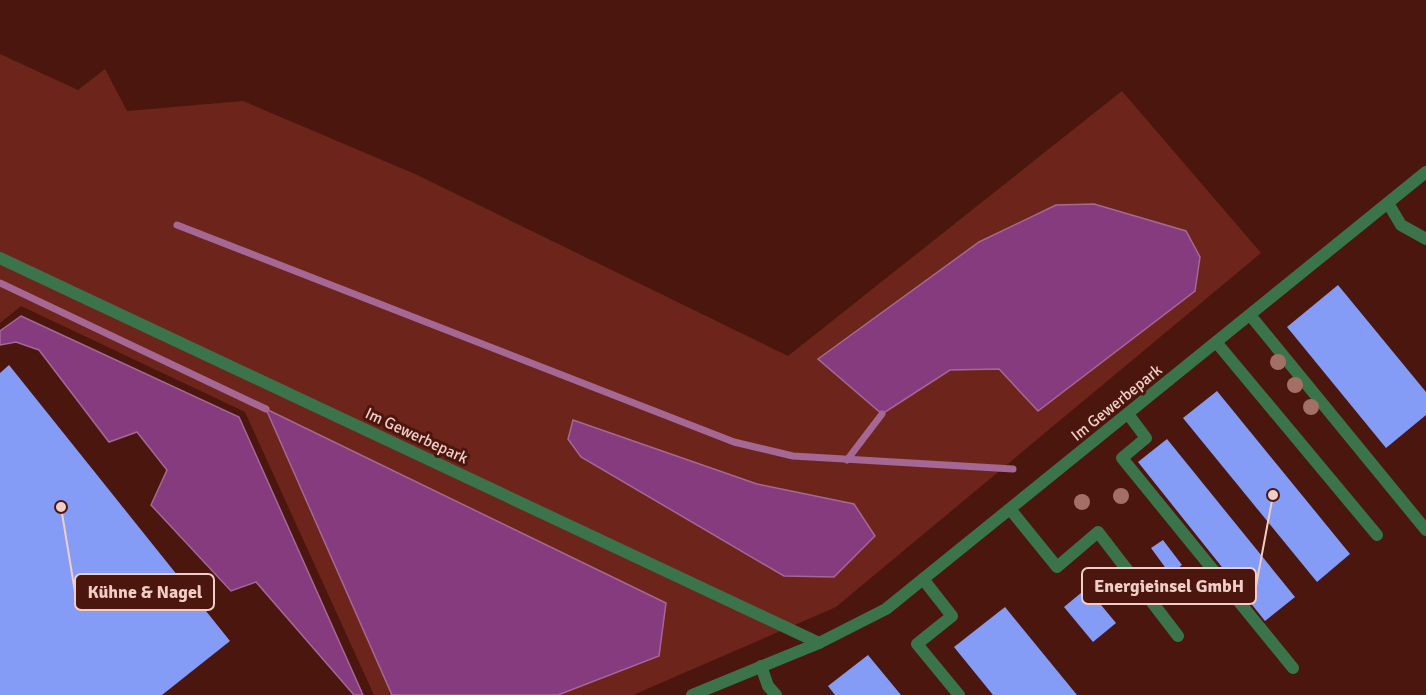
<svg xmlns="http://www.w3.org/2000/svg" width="1426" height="695" font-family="Signika,sans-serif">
<rect width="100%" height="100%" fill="#4a160e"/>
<!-- green -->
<polygon fill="#6d251b" points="0,54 78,90 105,69 127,111 243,101 415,174 788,356 1122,91 1261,253 836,607 633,695 374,695 245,412 21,306 0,323"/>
<!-- water -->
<g fill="#853b7e" stroke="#a56794" stroke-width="1.5">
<polygon points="1094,204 1186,231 1200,257 1195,291 1038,411 999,369 950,370 882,414 818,359 979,242 1056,205"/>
<polygon points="21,316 239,417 363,695 354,695 256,582 231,591 151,505 167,470 137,432 109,442 39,350 16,342 0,345 0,331"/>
<polygon points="266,409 666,603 659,656 558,695 392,695"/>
<polygon points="573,420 757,484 854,504 875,536 834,577 784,576 581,457 568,439"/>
</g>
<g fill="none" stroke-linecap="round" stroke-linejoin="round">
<!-- stream -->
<g stroke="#a56794" stroke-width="7">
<polyline points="177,225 734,442 793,456 1013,469"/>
<polyline points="0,283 266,409"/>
<polyline points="847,460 882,414"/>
</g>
</g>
<!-- building -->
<g fill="#849cf6">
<polygon points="1338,285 1426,392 1426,415 1386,448 1287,327"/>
<polygon points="9,365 230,641 162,695 0,695 0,373"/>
<polygon points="1217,391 1350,554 1317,582 1183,418"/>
<polygon points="1167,439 1295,597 1265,621 1138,462"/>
<polygon points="1163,540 1182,565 1170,574 1151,548"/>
<polygon points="1087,588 1116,623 1093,642 1064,607"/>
<polygon points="1005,607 1077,695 993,695 954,647"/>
<polygon points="868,655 901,695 835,695 828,686"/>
</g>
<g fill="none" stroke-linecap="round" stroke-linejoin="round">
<!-- lane -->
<g stroke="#3b734a" stroke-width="12">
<polyline points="1388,203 1401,225 1426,239"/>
<polyline points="1250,315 1426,530"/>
<polyline points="1216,342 1377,535"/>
<polyline points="1128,414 1146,438 1122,458 1293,668"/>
<polyline points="1010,509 1057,567 1098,532 1178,636"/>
<polyline points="923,579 952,616 917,644 959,695"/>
<polyline points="761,666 768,686 776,695"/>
</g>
<!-- street -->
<g stroke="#3b734a" stroke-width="12">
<polyline points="0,258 819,643"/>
<polyline points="692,695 819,643 886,609 1426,172"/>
</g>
</g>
<!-- trees -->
<g fill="#a46f65">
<circle cx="1278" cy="362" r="8"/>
<circle cx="1295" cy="385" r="8"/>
<circle cx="1311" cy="407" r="8"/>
<circle cx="1121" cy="496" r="8"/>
<circle cx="1082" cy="502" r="8"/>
</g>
<g text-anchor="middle" stroke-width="6" stroke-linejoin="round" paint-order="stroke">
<!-- street labels -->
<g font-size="16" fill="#f0cec7" stroke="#4a160e">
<text transform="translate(1116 402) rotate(-39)" y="6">Im Gewerbepark</text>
<text transform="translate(417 435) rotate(25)" y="6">Im Gewerbepark</text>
</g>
</g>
<!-- callouts -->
<path fill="none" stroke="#f0cec7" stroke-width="2" d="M1273 495L1256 586M61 507L75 592"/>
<g fill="#f0cec7" stroke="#4a160e" stroke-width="2">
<circle cx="1273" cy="495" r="6"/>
<circle cx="61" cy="507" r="6"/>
</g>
<g fill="#4a160e" stroke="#f0cec7" stroke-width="2">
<rect x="1082" y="568" width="174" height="36" rx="6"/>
<rect x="75" y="574" width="139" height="36" rx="6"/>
</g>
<g font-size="18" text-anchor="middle" font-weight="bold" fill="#f0cec7">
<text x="1169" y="592">Energieinsel GmbH</text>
<text x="145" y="598">Kühne &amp; Nagel</text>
</g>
</svg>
